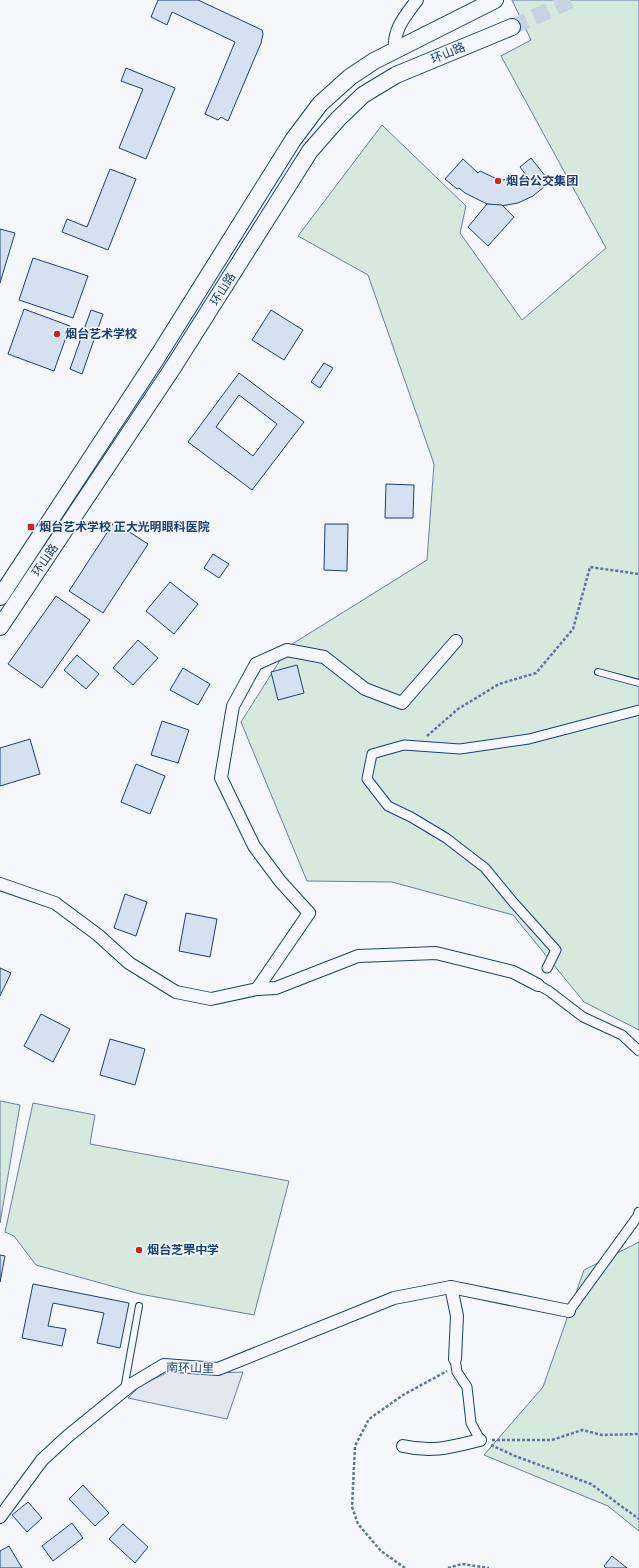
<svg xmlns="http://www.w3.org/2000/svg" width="639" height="1568" font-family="Figtree,'Noto Sans SC',sans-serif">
<rect width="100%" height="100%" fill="#f4f7fb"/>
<!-- green -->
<g fill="#d7e8df" stroke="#687fa3">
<polygon points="512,0 639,0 639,1030 584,1002 513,915 392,882 307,881 241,722 289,646 427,560 434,464 368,275 298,236 382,125 466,206 460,233 522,320 606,248 501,56 531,40"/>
<polygon points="0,1101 20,1105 0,1223"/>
<polygon points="33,1103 95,1115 90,1144 289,1181 254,1315 140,1294 36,1265 14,1236 5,1232"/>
<polygon points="639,1242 639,1531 608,1506 484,1455 543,1387 584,1270"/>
</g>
<!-- parking -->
<polygon fill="#e3e8f0" stroke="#687fa3" points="172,1370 216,1373 243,1372 227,1419 128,1398 140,1386"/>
<!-- building -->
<g fill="#d5e0f0" stroke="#1d3f73" fill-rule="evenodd">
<polygon points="158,0 198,0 262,30 263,34 261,43 228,121 221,117 218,120 205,114 235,42 172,12 167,25 151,17"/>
<polygon points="126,68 175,88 146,159 119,148 143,89 121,81"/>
<polygon points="531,158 550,182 533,196 518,203 501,206 487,204 465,193 459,188 457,189 445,179 463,159 478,173 480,171 499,180 519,179 526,175 520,167"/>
<polygon points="110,169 136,179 108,250 62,232 67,219 87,227"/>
<polygon points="487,204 502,205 514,217 488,246 468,227"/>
<polygon points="0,229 15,233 0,283"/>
<polygon points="33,258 88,276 73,318 19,300"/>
<polygon points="24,309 70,326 54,371 8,354"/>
<polygon points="91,310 103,314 82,374 70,369"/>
<polygon points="271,310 303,330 284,360 252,340"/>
<polygon points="324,363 333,368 320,388 311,382"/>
<path d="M239,373L304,422L252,490L188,442ZM239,395L277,424L253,456L216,427Z"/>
<polygon points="386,484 414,485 413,518 385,518"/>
<polygon points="114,522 148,544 103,613 69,591"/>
<polygon points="325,524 348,524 347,571 324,570"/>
<polygon points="213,554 229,564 219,578 204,568"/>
<polygon points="170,582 198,604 174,634 146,611"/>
<polygon points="56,596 90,620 42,688 8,664"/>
<polygon points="138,640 158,658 133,685 113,668"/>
<polygon points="77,655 99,674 86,689 64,670"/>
<polygon points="297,665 304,693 278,700 271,672"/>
<polygon points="183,668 210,684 198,705 170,690"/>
<polygon points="162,721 189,730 178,763 151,755"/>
<polygon points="30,739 40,774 0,786 0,748"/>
<polygon points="136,764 165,776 150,814 121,802"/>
<polygon points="125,894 147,902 136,936 114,928"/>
<polygon points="186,913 217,919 210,957 179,951"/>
<polygon points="0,968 11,973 0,996"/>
<polygon points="41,1014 70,1029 53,1062 24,1046"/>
<polygon points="110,1039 145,1049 135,1085 100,1075"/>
<polygon points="0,1255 5,1256 0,1282"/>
<polygon points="33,1284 129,1303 120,1348 97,1343 104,1313 53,1303 48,1326 66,1329 62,1346 22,1338"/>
<polygon points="83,1485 109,1513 95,1526 69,1499"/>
<polygon points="28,1502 42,1518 27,1532 12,1515"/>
<polygon points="72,1523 83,1538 53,1561 42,1546"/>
<polygon points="123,1524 148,1547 135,1563 109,1539"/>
<polygon points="9,1546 22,1568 0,1568 0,1551"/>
<polygon points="612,1556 627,1568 606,1568 604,1566"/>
</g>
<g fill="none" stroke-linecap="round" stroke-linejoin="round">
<!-- secondary-tunnel -->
<polyline stroke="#c9d2e0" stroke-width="16" stroke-dasharray="16 8" stroke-linecap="butt" points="512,27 572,0"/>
<!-- service casing -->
<g stroke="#1d3f73" stroke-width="8">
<g id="service">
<polyline points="598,672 639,683"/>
<polyline points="124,1389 139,1306"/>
</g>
</g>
<!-- pedestrian casing -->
<g stroke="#1d3f73" stroke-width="11">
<g id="pedestrian">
<polyline points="547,968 556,950 513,902 485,868 446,838 411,817 388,806 367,779 372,754 404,745 460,749 529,739 639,710"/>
<polyline points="538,985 549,991 583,1017 622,1035 639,1051"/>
<polyline points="569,1311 638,1216 639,1212"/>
<polyline points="455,1359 457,1372 467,1387 471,1423 480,1440"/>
</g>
</g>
<!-- minor casing -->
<g stroke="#1d3f73" stroke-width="14">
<g id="minor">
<path d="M395,49C393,29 406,15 417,0"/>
<polyline points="0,884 55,903 98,935 129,963 176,992 211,999 257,989 276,988 358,956 436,953 513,972 538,985"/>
<polyline points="257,989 309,913 280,881 254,846 221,778 233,706 256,664 287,650 324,657 365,689 402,703 456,641"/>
<polyline points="451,1287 457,1316 455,1359"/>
<path d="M403,1446C433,1453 451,1447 480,1440"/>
<polyline points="0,1517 42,1460 68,1436 132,1384 164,1365 218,1369 394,1298 451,1287 569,1311"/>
</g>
</g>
<!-- secondary casing -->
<g stroke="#1d3f73" stroke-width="18">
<g id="secondary">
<polyline points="0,597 158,356 293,140 320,104 350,77 374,61 495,0"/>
<polyline points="0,627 174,366 310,151 338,119 363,95 396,75 512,27"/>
</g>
</g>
<!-- path -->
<g stroke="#5e769c" stroke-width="2.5" stroke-dasharray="3 2" stroke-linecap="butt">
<polyline points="427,736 458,709 499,684 536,673 573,629 590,567 639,574"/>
<polyline points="492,1440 552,1440 582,1430 602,1435 639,1434"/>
<polyline points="491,1445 515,1456 591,1484 639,1519"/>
<polyline points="405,1568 381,1551 358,1524 352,1507 355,1446 369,1419 403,1395 447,1371"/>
<polyline points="448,1568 462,1564 489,1568"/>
</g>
<!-- service -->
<use href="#service" stroke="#f4f7fb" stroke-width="6"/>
<!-- pedestrian -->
<use href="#pedestrian" stroke="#f4f7fb" stroke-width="9"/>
<!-- minor -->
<use href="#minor" stroke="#f4f7fb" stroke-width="12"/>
<!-- secondary -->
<use href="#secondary" stroke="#f4f7fb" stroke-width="16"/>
</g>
<!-- markers -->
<g fill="#c62828" stroke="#f4f7fb" stroke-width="1.5">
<circle cx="498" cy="181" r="4"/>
<circle cx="57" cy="334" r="4"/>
<rect x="27" y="523" width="8" height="8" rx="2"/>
<circle cx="139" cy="1250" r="4"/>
</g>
<g text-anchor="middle" stroke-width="3" stroke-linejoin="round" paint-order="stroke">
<!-- street labels -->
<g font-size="12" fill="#1d3f73" stroke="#f4f7fb">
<text transform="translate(448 53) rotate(-22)" y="4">环山路</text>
<text transform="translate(223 289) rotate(-58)" y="4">环山路</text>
<text transform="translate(45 560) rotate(-56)" y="4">环山路</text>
<text transform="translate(190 1368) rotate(1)" y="4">南环山里</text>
</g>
<!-- poi labels -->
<g font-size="12" font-weight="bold" fill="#1d3f73" stroke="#f4f7fb" text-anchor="start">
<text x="506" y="185">烟台公交集团</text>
<text x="65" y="338">烟台艺术学校</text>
<text x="39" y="531">烟台艺术学校 正大光明眼科医院</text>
<text x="147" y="1254">烟台芝罘中学</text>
</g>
</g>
</svg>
